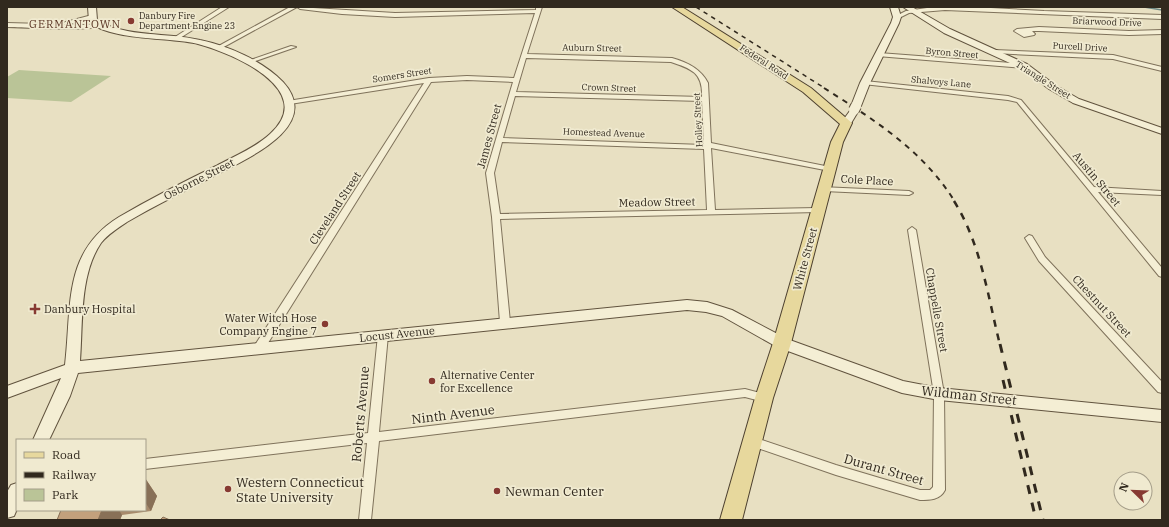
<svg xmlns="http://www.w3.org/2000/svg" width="1169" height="527" font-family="'IBM Plex Serif',serif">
<rect width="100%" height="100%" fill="#e8e0c2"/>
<!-- green -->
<polygon fill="#bac497" points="19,70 111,76 71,102 7,98 7,77"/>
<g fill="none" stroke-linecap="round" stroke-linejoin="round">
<!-- stream -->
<polyline stroke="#6c8783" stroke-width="1.5" points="1144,7 1162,10"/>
<!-- street casing -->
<g stroke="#7f725b" stroke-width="2">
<g id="street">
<polygon points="222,7 229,7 180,38 175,37"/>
<polygon points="290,7 297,7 220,49 215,48"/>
<path d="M297,7L395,13L536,10V7H542L527,54L672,58C687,62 701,69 708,83L711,143L830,167L834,169L830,171L711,148L715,210L818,208L822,210L818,212L500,219L510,322L508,324H502L500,322L492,217L486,173L513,82L467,80L431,82L263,351H255L254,348L255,345L424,83L290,104L288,103V101L429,78L467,76L514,78L535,13L395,17L342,14L300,9ZM526,58L671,62C692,69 703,73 702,97L516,92ZM515,96L702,101L704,145L503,138ZM502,142L704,149L707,210L500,214L494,173Z"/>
<polygon points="934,7 973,7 1044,11 1162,15 1162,19 945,10 909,13 897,19 894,17 906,11"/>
<polygon points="92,15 95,17 94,18 65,25 62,23"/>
<path d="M7,23L81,25L98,24L101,26C92,32 22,27 7,27Z"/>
<polygon points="1039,27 1129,31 1162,30 1162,34 1129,35 1039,31 1032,31 1035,34 1034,35 1024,37 1014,31 1017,29"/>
<polygon points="291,46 296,47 250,63 245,62"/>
<polygon points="995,50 1113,55 1162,67 1162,71 1113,59 993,53 993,51"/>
<polygon points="879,53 1024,64 1027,66 1024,68 877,56 877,54"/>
<polygon points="865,81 1008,96 1021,100 1094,187 1162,191 1162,195 1098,192 1162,268 1162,277 1159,276 1017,102 1008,100 863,84 862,83"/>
<polygon points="821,187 909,191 913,193 909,195 824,191 820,189"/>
<path d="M912,227L916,230L944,394L945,490C940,500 930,500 920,500L836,475L749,445L747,442L749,439L753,437L836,465L920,490H930L933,487L934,394L908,230Z"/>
<polygon points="1029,235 1032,236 1045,257 1162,382 1162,393 1158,392 1039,261 1025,238"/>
<polygon points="383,331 387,332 388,335 379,432 745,389 768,395 770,398 768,401 764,402 745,397 379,441 371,520 359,520 367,443 145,469 145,459 368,433 378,335 379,332"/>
</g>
</g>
<!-- secondary casing -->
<g stroke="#61533e" stroke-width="2">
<g id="secondary">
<path d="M88,7H96L97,20C127,38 167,32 200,40C229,46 263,61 283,82C325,128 241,161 210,178C183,192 154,206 127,222C118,228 108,234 101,243C79,275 83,325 80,361L687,300L707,302L732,310L787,339L903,381L939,388L1162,410V422L939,400L902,393L777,347L722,316L706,312L687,310L78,373L70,396L49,440H33L61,378L7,398V386L65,365C72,307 62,252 119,217C150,199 183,182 216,166C234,156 255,148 270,134C319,90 232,53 198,44C171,37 108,41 89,21Z"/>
<polygon points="890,7 898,7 901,17 899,23 870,83 861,106 858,108 859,110 850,125 842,125 841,123 852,108 851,106 860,83 891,23 893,17"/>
<polygon points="903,7 912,7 950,29 1027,64 1055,85 1079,99 1162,128 1162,134 1073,103 1049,89 1021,68 944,33"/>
<polygon points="17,483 17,509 14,516 7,518 7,492 11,485"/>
</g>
</g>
<!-- primary casing -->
<g stroke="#4d402f" stroke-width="2">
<polygon id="primary" points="672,7 682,7 811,88 852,123 843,142 791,343 773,398 742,520 720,520 755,398 773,343 831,142 840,124 803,92"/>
</g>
<!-- street -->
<use href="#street" fill="#f4eed4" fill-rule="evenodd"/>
<!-- secondary -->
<use href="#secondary" fill="#f4eed4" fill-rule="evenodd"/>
<!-- primary -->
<use href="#primary" fill="#e7d89d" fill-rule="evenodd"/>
<!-- rail-far3 -->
<polyline stroke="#31291e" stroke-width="1.5" stroke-dasharray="4.5 4.5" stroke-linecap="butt" points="696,7 826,89"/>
<!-- rail-far2 -->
<path stroke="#31291e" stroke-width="2" stroke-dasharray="5.5 5.5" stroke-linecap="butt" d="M824,88C873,119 924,151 955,202"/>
<!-- rail-far1 -->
<path stroke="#31291e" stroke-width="2.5" stroke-dasharray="7 7" stroke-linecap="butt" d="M954,201C981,244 988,297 1000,345"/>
<!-- rail -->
<g stroke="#31291e" stroke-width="3" stroke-dasharray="9 9" stroke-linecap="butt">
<polyline points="1000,344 1043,520"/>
<polyline points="1003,380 1036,520"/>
</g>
<!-- secondary-bridge casing -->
<g stroke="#61533e" stroke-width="12" stroke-linecap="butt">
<polyline id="secondary-bridge" points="854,110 856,106"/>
</g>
<!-- secondary-bridge -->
<use href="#secondary-bridge" stroke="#f4eed4" stroke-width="10"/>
</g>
<!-- wall -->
<polygon fill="#a78a6b" points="145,478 157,496 151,511 122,515 120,520 57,520 61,510 145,510"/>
<!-- shaded-wall -->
<g fill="#887057">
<polygon points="145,478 157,496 151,511 145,502"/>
<polygon points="102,510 119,510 122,515 120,520 98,520"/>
</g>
<!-- building -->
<g fill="#c2a07c" stroke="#887057">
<polygon points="61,510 102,510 98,520 57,520"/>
<polygon points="163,517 170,520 160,520"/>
</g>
<!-- markers -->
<g fill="#873a32" stroke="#f0ead0" stroke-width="1.5">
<circle cx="131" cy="21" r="4"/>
<path d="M33 303h4v4h4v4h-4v4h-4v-4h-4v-4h4z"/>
<circle cx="325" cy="324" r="4"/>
<circle cx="432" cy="381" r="4"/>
<circle cx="228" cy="489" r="4"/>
<circle cx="497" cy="491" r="4"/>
</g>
<g text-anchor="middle" stroke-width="3.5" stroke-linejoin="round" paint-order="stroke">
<!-- far-poi labels -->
<g font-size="9" fill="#31291e" stroke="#f0ead0" text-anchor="start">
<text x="139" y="19">Danbury Fire<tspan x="139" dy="10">Department Engine 23</tspan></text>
</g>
<!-- far-street labels -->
<g font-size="9" fill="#31291e" stroke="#f0ead0">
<text transform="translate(1107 22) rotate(2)" y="3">Briarwood Drive</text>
<text transform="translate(1080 47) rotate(3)" y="3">Purcell Drive</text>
<text transform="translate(592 48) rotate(1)" y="3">Auburn Street</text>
<text transform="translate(952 53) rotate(5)" y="3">Byron Street</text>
<text transform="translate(764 62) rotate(33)" y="3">Federal Road</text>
<text transform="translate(402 75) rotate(-9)" y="3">Somers Street</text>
<text transform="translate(1043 80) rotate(32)" y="3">Triangle Street</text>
<text transform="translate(941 82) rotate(5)" y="3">Shalvoys Lane</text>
<text transform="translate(609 88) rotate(2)" y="3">Crown Street</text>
<text transform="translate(698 120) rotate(-93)" y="3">Holley Street</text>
<text transform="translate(604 133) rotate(2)" y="3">Homestead Avenue</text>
</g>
<!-- far-quarter labels -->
<g font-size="11" letter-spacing="1" fill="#583322" stroke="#f0ead0">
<text x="75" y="28">GERMANTOWN</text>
</g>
<!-- street labels -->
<g font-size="11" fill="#31291e" stroke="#f0ead0">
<text transform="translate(489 136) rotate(-75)" y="4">James Street</text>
<text transform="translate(199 179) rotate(-27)" y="4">Osborne Street</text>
<text transform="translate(1097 179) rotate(50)" y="4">Austin Street</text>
<text transform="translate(867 180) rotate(3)" y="4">Cole Place</text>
<text transform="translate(657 202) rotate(-1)" y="4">Meadow Street</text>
<text transform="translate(335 208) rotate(-57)" y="4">Cleveland Street</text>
<text transform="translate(805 259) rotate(-75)" y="4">White Street</text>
<text transform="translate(1102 306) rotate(47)" y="4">Chestnut Street</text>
<text transform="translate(937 310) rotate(80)" y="4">Chappelle Street</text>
<text transform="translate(397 334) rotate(-6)" y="4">Locust Avenue</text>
</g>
<!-- poi labels -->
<g font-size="11" fill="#31291e" stroke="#f0ead0" text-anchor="start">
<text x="44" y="313">Danbury Hospital</text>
<text x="317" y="322" text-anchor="end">Water Witch Hose<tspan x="317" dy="13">Company Engine 7</tspan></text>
<text x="440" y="379">Alternative Center<tspan x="440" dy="13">for Excellence</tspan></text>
</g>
<!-- near-street labels -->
<g font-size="13" fill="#31291e" stroke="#f0ead0">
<text transform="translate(969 395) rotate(6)" y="5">Wildman Street</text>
<text transform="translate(360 414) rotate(-85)" y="5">Roberts Avenue</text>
<text transform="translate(453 414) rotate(-7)" y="5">Ninth Avenue</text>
<text transform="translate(884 469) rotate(16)" y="5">Durant Street</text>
</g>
<!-- near-poi labels -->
<g font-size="13" fill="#31291e" stroke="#f0ead0" text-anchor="start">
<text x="236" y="487">Western Connecticut<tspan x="236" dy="15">State University</tspan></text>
<text x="505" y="496">Newman Center</text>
</g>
</g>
<!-- border -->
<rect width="1169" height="527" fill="none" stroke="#31291e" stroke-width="16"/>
<!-- legend -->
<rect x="16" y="439" width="130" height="72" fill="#f0ead0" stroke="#a49d89"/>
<rect x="24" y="452" width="20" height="6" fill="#e7d89d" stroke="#a49d89"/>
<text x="52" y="459" font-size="12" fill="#31291e">Road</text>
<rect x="24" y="472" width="20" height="6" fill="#31291e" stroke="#a49d89"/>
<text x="52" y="479" font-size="12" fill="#31291e">Railway</text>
<rect x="24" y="489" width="20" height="12" fill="#bac497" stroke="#a49d89"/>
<text x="52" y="499" font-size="12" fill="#31291e">Park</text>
<!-- north arrow -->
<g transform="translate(1133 491) rotate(293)"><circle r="19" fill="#f0ead0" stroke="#a49d89"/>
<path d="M0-3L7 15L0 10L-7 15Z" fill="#873a32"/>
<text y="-6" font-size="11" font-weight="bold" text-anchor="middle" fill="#31291e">N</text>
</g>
</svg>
